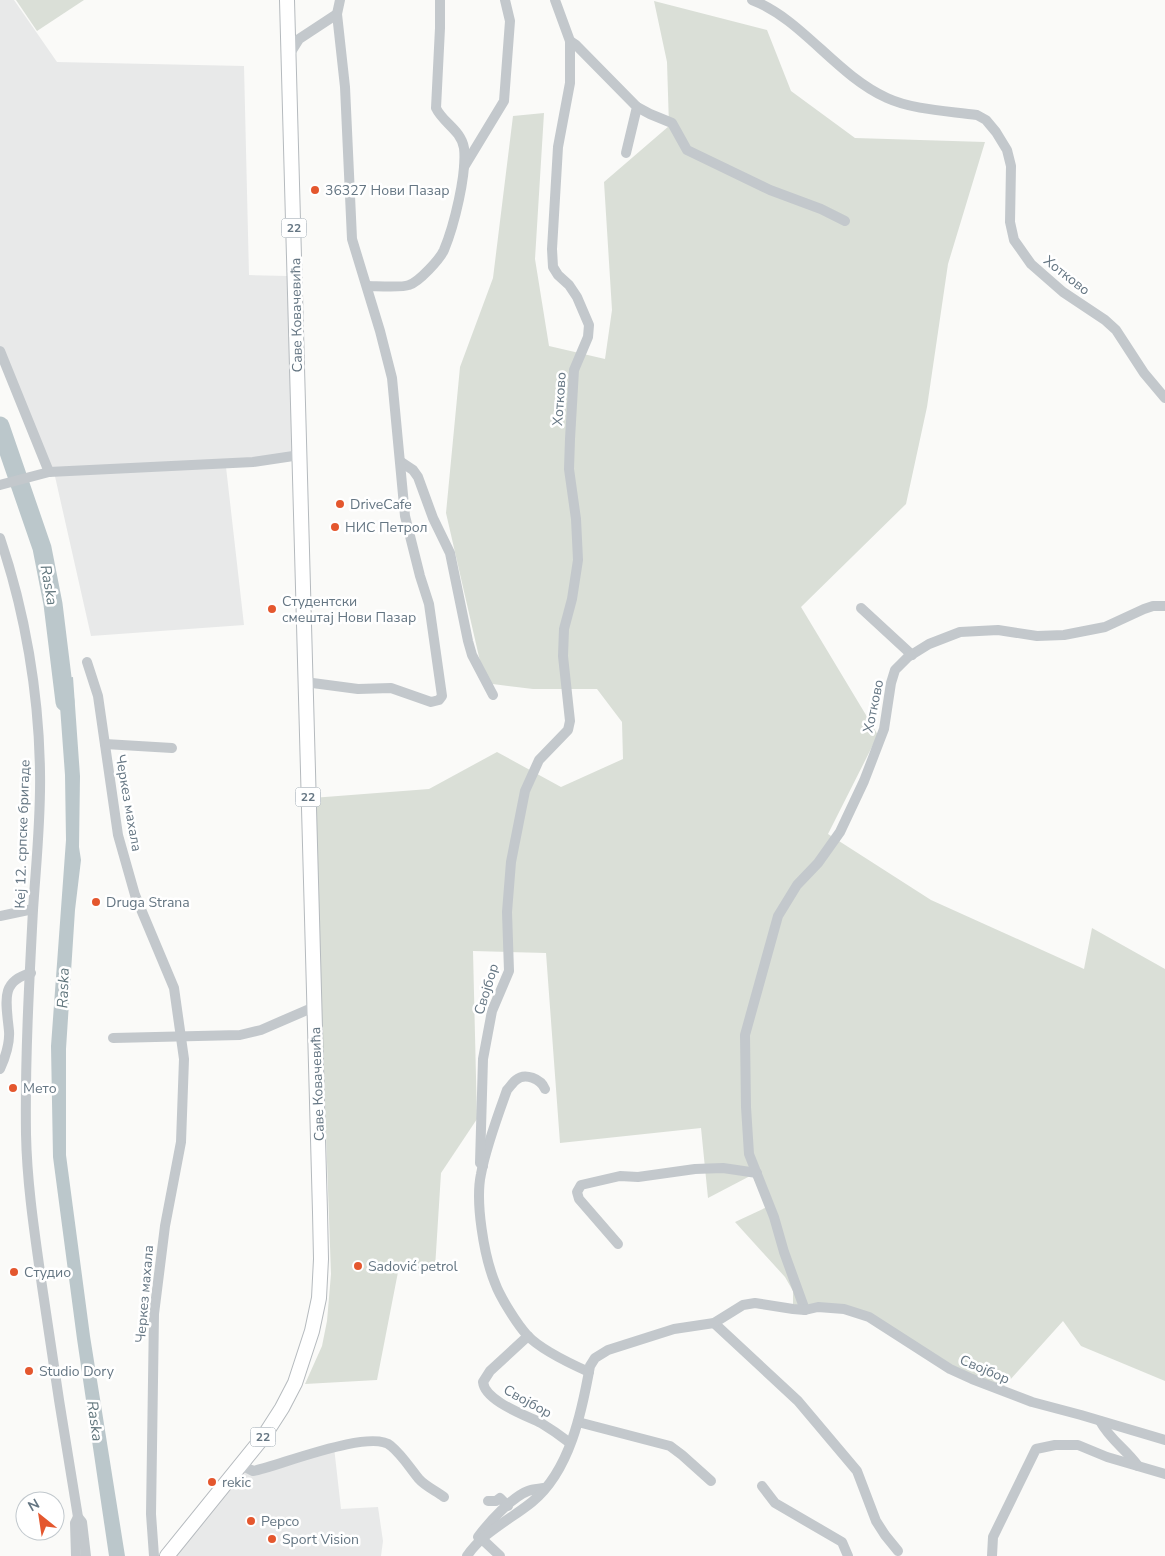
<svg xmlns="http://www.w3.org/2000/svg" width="1165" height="1556" font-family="'Nunito Sans',sans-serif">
<rect width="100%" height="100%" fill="#fafaf8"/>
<!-- built -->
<g fill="#e8e9e9">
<polygon points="0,0 14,0 57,62 244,66 249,275 287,276 293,454 226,467 244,625 91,636 54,472 0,355"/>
<polygon points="334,1447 341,1509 378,1507 383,1541 381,1556 169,1556 241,1465 253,1471"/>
</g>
<!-- green -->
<g fill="#dadfd7">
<polygon points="16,0 84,0 37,31"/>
<polygon points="654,1 767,30 791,91 855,138 985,142 948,264 927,407 906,504 801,607 878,735 828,834 931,900 1084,969 1092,928 1165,969 1165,1381 1081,1346 1063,1321 1001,1390 972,1379 858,1312 793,1309 793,1291 785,1277 735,1222 767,1207 752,1175 708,1198 701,1128 560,1143 546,953 473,951 477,1119 441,1173 435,1268 398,1272 377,1380 305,1384 322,1346 327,1321 331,1274 319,935 312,798 429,789 497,752 561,787 623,759 622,722 597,689 533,689 485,683 446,513 460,367 493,278 513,116 544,113 535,259 549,346 605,359 612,310 604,182 669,126 667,62"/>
</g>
<!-- water -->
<polygon fill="#bbc7cb" points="73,677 80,776 79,847 81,860 75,910 66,1049 66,1155 90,1336 125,1556 109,1556 77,1339 53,1157 51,1046 66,840 65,775 58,679"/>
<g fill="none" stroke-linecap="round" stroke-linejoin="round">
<!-- river -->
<polyline stroke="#bbc7cb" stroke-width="19" points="0,426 42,548 53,604 65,702"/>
<!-- major casing -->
<g stroke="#b5babe" stroke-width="16">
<polyline id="major" points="167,1556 264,1436 282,1408 295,1383 312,1331 319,1298 321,1259 320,1212 287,0"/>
</g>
<!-- minor -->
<g stroke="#c3c8cc" stroke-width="10">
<path d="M752,0C802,19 836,75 887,98C913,110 949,111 977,115L986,120L996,132L1007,150L1011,166L1010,222L1014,240L1031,264L1063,292L1105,320L1116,330L1144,373L1165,398"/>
<polyline points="570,41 576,45 637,107 626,153"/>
<polyline points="289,55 299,39 337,14"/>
<polyline points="637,107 650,114 672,123 687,150 770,190 821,209 845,221"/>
<polyline points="464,167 504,101 510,21 505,0"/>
<path d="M367,286C376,286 402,288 409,285C419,282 440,259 444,250C454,226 467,174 464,148C461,130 443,123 436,108L440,28V0"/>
<polyline points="0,351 49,472"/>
<polyline points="401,462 413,470 418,477 433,518 450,553 468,641 472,655 493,695"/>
<polyline points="0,485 49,472 253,462 300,455"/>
<path d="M0,538C25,611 39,694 40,772C41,818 36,864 33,910C29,985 25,1059 26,1134C27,1185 35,1236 42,1286C53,1363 65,1440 78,1517L82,1522L86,1556"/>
<polyline points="861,608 912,655"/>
<polyline points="87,662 98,696 118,835 135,895 174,988 184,1059 181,1142 165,1226 154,1314 151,1514 154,1556"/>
<polyline points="305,682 358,689 391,688 431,702 439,700 442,696 429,604 420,576 405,516 392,378 380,331 352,239 345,87 337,14 340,0"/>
<polyline points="105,744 172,748"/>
<polyline points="0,916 33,909"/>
<polyline points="113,1038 240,1035 261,1030 314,1007"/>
<path d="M0,1069C5,1058 10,1044 9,1031C6,1001 0,981 31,973"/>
<path d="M545,1089C541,1079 525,1072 516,1080C513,1082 510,1087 507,1090C498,1115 486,1147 481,1174C475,1202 484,1256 495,1283C500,1297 517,1324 527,1335C540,1349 571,1364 589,1372"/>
<polyline points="483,1166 480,1163 483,1059 492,1011 509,971 507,912 511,862 525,791 539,760 568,730 570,721 563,656 564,629 572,599 578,560 576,519 569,469 570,439 574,370 588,337 589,325 577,297 569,285 558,275 553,267 552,249 558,147 570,83 570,41 555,0"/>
<polyline points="618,1244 579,1199 577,1192 581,1185 620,1176 638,1177 695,1169 723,1168 757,1173"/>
<polyline points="805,1310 784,1252 774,1217 749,1154 746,1107 745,1035 778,916 797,885 818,863 840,832 864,781 884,729 891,683 895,670 908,657 929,644 960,632 998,630 1037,636 1064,635 1105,627 1144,609 1153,606 1165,606"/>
<polyline points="714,1323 798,1401 857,1471 876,1521 885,1535 898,1551"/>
<path d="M528,1336L490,1371L483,1382C485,1401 525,1415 541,1423C551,1429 561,1436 570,1443"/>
<path d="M1100,1421C1110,1440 1126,1449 1138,1466"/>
<polyline points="578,1422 670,1446 682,1455 711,1481"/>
<path d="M241,1465L253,1471C279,1466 371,1428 391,1446C402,1455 410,1468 419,1479C425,1486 436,1491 444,1497"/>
<polyline points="762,1486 775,1503 842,1542 848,1556"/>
<polyline points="488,1501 496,1501 500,1498 508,1506"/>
<path d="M478,1537C489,1522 512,1497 528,1491C533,1489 539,1489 544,1488"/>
<polyline points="483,1540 500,1556"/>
<polyline points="76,1556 75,1523 78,1517"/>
<path d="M467,1556C482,1533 511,1519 532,1502C570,1471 582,1411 590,1366L595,1358L608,1350L674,1329L714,1323L743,1305L755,1303L793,1309L805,1310L818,1307L844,1309L869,1317L950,1369L972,1379L1032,1402L1081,1415L1165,1440"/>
<polyline points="992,1556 993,1537 1036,1449 1055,1445 1078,1445 1107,1457 1165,1474"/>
</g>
<!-- major -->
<use href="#major" stroke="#fff" stroke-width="14"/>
</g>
<!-- markers -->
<g fill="#e4572e" stroke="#fff" stroke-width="2">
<circle cx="315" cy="190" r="5"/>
<circle cx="340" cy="504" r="5"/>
<circle cx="335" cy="527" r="5"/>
<circle cx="272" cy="609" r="5"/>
<circle cx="96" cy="902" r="5"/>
<circle cx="13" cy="1088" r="5"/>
<circle cx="358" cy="1266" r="5"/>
<circle cx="14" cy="1272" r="5"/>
<circle cx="29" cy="1371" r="5"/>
<circle cx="212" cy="1482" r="5"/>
<circle cx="251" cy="1521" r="5"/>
<circle cx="272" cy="1539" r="5"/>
</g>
<g text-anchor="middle" stroke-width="5" stroke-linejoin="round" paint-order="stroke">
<!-- shield labels -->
<g fill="#fff" stroke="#939fa8" stroke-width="1">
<rect x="281.5" y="218.5" width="25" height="19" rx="4"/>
<rect x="295.5" y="787.5" width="25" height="19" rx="4"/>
<rect x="250.5" y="1427.5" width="25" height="19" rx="4"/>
</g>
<g font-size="12" font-weight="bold" fill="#657683">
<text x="294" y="232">22</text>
<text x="308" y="801">22</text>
<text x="263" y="1441">22</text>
</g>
<!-- poi labels -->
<g font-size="14" fill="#657683" stroke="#fff" text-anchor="start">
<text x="325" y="195">36327 Нови Пазар</text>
<text x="350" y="509">DriveCafe</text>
<text x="345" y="532">НИС Петрол</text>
<text x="282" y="606">Студентски<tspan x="282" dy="16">смештај Нови Пазар</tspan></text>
<text x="106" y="907">Druga Strana</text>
<text x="23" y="1093">Мето</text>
<text x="368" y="1271">Sadović petrol</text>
<text x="24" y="1277">Студио</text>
<text x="39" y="1376">Studio Dory</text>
<text x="222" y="1487">rekic</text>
<text x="261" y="1526">Pepco</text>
<text x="282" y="1544">Sport Vision</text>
</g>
<!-- street labels -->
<g font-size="14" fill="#657683" stroke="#fff">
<text transform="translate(1067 275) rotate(38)" y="5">Хотково</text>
<text transform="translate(296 315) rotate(-91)" y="5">Саве Ковачевића</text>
<text transform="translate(559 399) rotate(-86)" y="5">Хотково</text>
<text transform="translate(873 706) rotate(-78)" y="5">Хотково</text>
<text transform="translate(129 803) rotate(80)" y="5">Черкез махала</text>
<text transform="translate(22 834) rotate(-88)" y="5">Кеј 12. српске бригаде</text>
<text transform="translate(486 989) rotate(-73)" y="5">Својбор</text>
<text transform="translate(317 1084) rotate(-92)" y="5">Саве Ковачевића</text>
<text transform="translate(144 1294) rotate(-85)" y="5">Черкез махала</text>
<text transform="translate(985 1369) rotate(23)" y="5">Својбор</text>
<text transform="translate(528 1401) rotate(29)" y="5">Својбор</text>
</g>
<!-- water labels -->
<g font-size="15" font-style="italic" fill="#60757c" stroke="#fff">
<text transform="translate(49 585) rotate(80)" y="5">Raska</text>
<text transform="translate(63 988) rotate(-88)" y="5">Raska</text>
<text transform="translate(95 1421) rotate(82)" y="5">Raska</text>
</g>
</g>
<!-- north arrow -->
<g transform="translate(40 1516) rotate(330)"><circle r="24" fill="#ffffff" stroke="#c1c8cd"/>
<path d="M0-4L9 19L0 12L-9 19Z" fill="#e4572e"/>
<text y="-8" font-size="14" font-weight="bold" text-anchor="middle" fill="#657683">N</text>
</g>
</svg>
